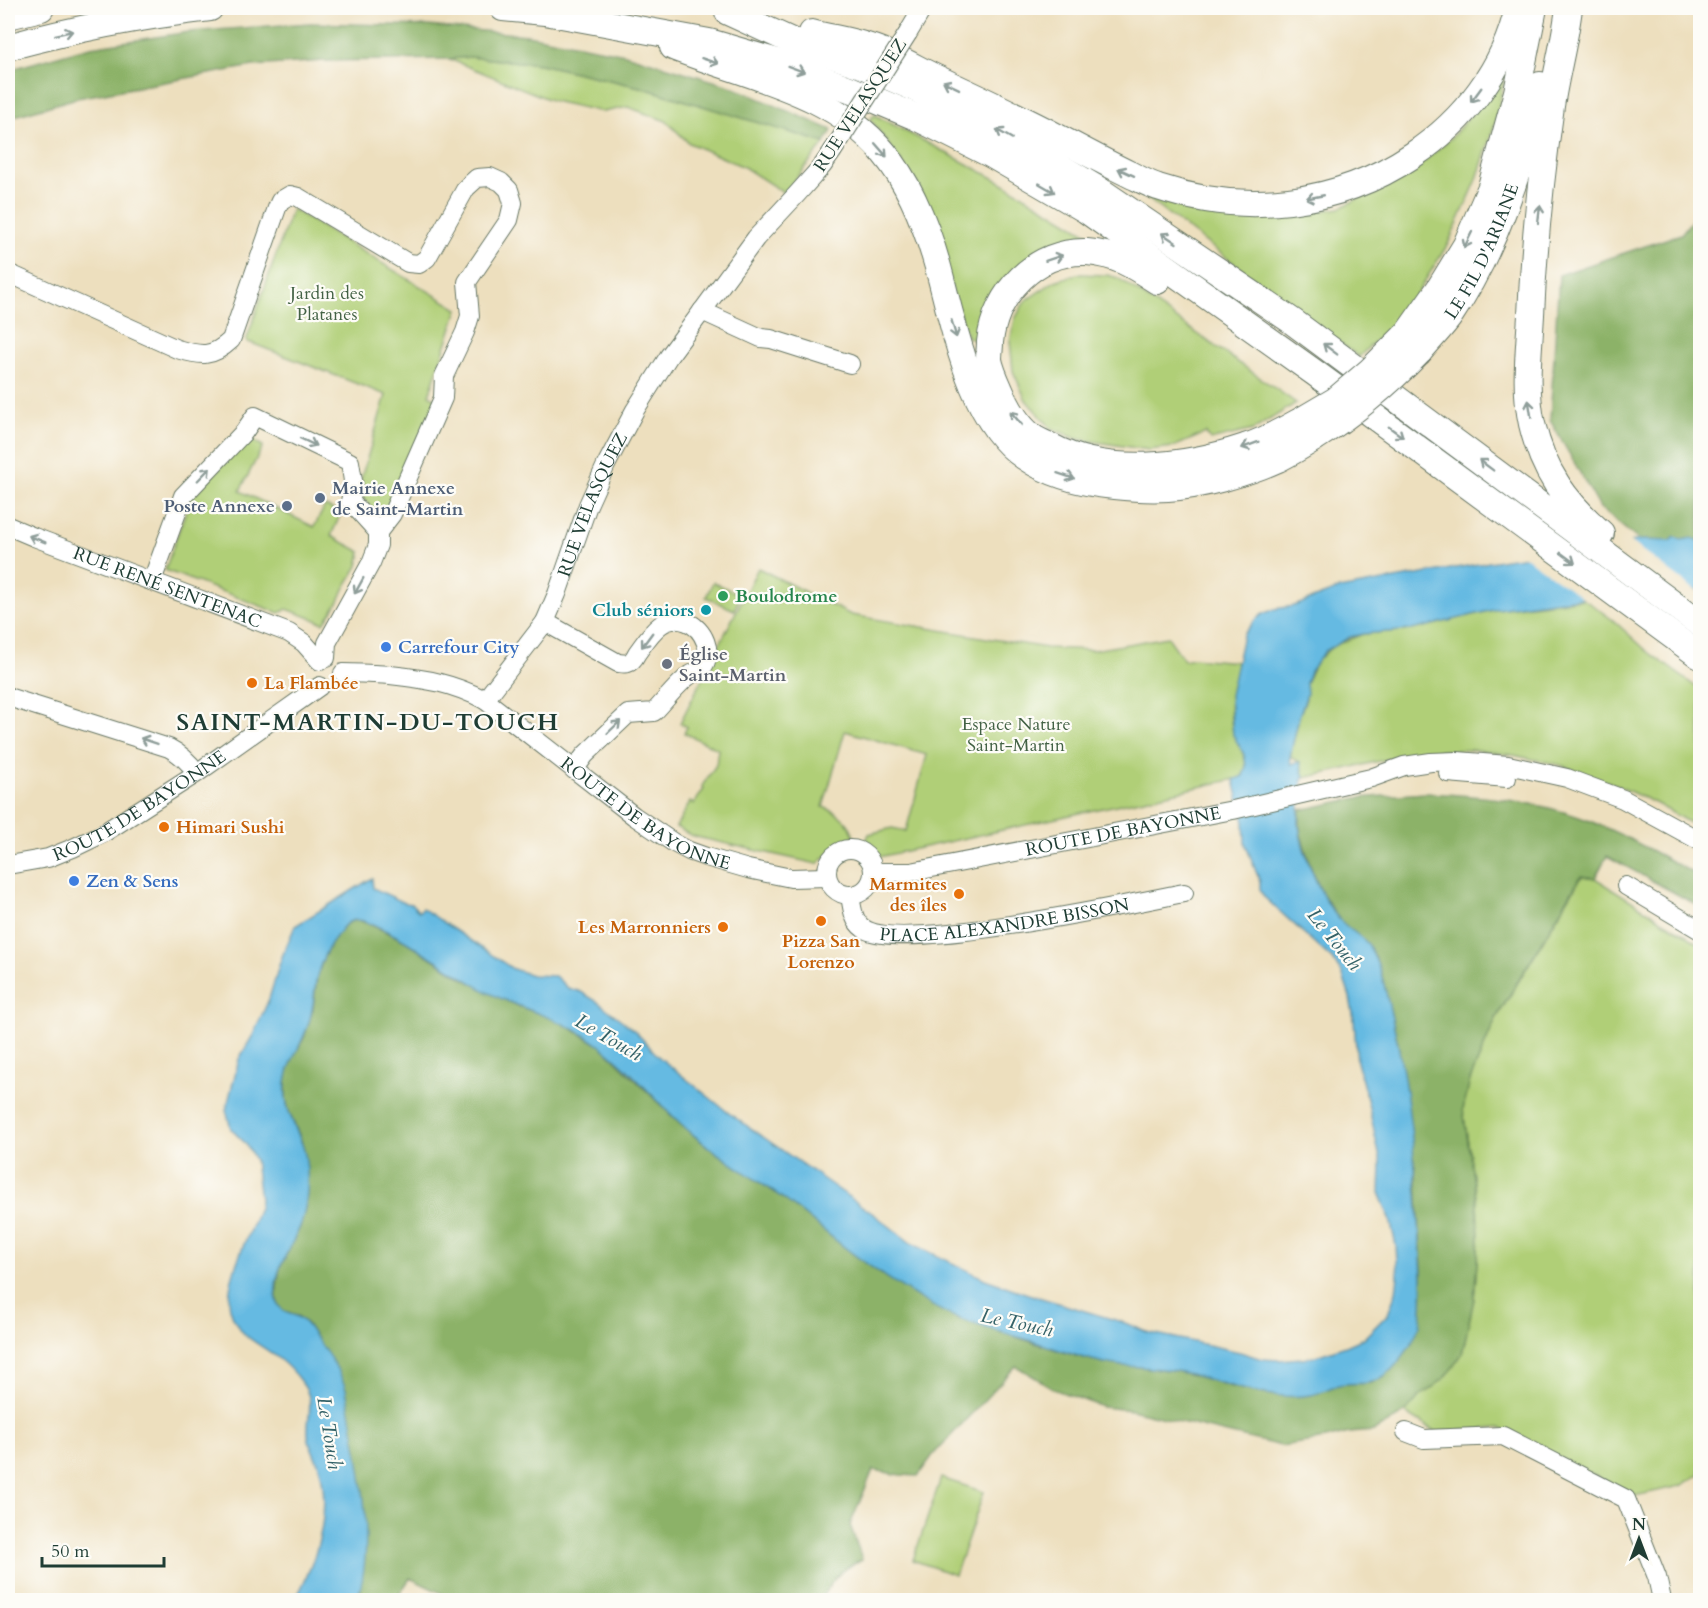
<svg xmlns="http://www.w3.org/2000/svg" width="1708" height="1608" font-family="Cardo,serif">
<rect width="100%" height="100%" fill="#fdfcf7"/>
<filter id="ink" filterUnits="userSpaceOnUse"><feTurbulence type="fractalNoise" baseFrequency=".0167" numOctaves="2"/><feDisplacementMap in="SourceGraphic" scale="12" xChannelSelector="R" yChannelSelector="G"/><feConvolveMatrix kernelMatrix="1 2 1 2 8 2 1 2 1" color-interpolation-filters="sRGB"/></filter>
<filter id="wash" filterUnits="userSpaceOnUse"><feTurbulence type="fractalNoise" baseFrequency=".008" numOctaves="4" result="noise"/><feDisplacementMap in="SourceGraphic" scale="24" xChannelSelector="R" yChannelSelector="G"/><feGaussianBlur stdDeviation="1.35" result="paint"/><feColorMatrix in="noise" values="0 0 0 0 0 0 0 0 0 0 0 0 0 0 0 0 0 1.4 0 .05"/><feComposite in="paint" operator="in"/></filter>
<g filter="url(#wash)">
<rect width="100%" height="100%" fill="#eddfbe"/>
<!-- green -->
<g fill="#b0cf77" stroke="#688656" stroke-width="1.5">
<polygon points="470,57 540,64 640,87 825,143 784,193 744,167 689,143 666,121 628,107 603,112 553,101 449,59"/>
<polygon points="1505,75 1496,121 1476,182 1448,244 1403,316 1371,345 1359,357 1144,196 1201,212 1259,219 1340,208 1415,169 1451,138"/>
<polygon points="875,115 1001,182 1101,242 1052,248 980,341 967,337 919,186 870,119"/>
<polygon points="292,209 458,309 429,395 438,400 385,515 379,516 357,492 386,395 246,341"/>
<polygon points="1077,274 1107,275 1118,278 1296,403 1253,430 1210,440 1206,433 1173,447 1149,450 1077,439 1051,428 1026,400 1013,371 1010,341 1015,319 1025,301 1055,281"/>
<polygon points="248,438 263,446 240,491 314,527 325,506 341,513 331,536 361,552 358,566 344,589 339,601 324,623 287,609 279,613 165,570 190,499"/>
<path d="M758,568L851,615L1046,648L1094,650L1168,637L1184,660L1193,658L1238,662C1232,684 1228,705 1232,727C1234,743 1257,763 1240,778L879,857C868,849 862,847 869,834L892,828L906,831L927,755L845,731L823,807C837,812 851,822 854,837C848,845 839,844 832,850C827,855 823,860 817,864L692,836L676,827L690,802L694,804L704,789L702,786L716,765L718,749L684,733L687,727L680,723Z"/>
<polygon points="713,582 741,595 734,610 706,597"/>
<polygon points="1584,599 1613,620 1647,651 1700,690 1700,829 1657,804 1614,784 1560,765 1513,755 1476,750 1425,751 1304,778 1300,762 1290,757 1299,717 1306,699 1306,683 1316,662 1333,646 1363,634 1412,630 1497,609"/>
<polygon points="1582,876 1595,878 1700,944 1700,1474 1680,1486 1635,1496 1500,1428 1436,1432 1405,1413 1418,1398 1445,1378 1462,1354 1474,1299 1479,1238 1477,1204 1463,1109 1470,1080 1496,1019"/>
<polygon points="941,1478 984,1492 955,1575 913,1560"/>
</g>
<!-- forest -->
<g fill="#8cb268" stroke="#56784e" stroke-width="1.5">
<polygon points="310,23 428,26 527,35 625,54 730,86 832,130 825,143 640,87 540,64 470,57 449,59 324,61 253,66 77,98 8,118 8,70 90,47 189,32"/>
<polygon points="1700,210 1700,591 1600,508 1550,420 1559,275 1681,234"/>
<path d="M1425,793C1487,796 1549,801 1606,828C1638,842 1669,860 1700,877V907L1607,856L1595,878L1581,876L1496,1018L1470,1080L1463,1109L1477,1204L1479,1238L1474,1299L1462,1354L1445,1378L1418,1398L1405,1413L1374,1431L1349,1433L1326,1439L1281,1446L1131,1410L1102,1407L1056,1390L1016,1366L933,1455L918,1476L900,1475L873,1470L850,1525L862,1559C838,1572 833,1577 822,1600H451L441,1593L410,1578L396,1600H357L361,1590L316,1338L307,1324L297,1315L281,1310L278,1305L277,1298V1286L280,1268L300,1227L305,1210L307,1191L305,1156L301,1139L289,1112L286,1099V1075L292,1059L304,1038L313,1009L317,978L323,959L333,940L345,925L352,921L359,920L382,930L405,941L464,979L518,1006L557,1020L601,1046L682,1126L709,1148L788,1202L853,1254L881,1274L956,1318L1076,1356L1105,1363L1176,1371L1207,1379L1232,1387L1259,1393L1283,1396L1311,1395L1340,1384L1372,1383L1421,1313L1422,1269L1417,1180L1398,1044L1382,976L1376,959L1367,943L1340,921L1321,891L1312,870L1300,832V810L1357,798Z"/>
</g>
<!-- water -->
<path fill="#65bae2" stroke="#427c8b" stroke-width="1.5" d="M1674,537L1682,540L1692,538L1700,541V590L1673,588L1554,601L1497,609L1412,630L1363,634L1350,637L1325,651L1310,671L1306,683L1307,694L1299,717L1293,743L1290,757L1291,764L1300,762L1304,778L1302,779C1301,794 1298,810 1299,826C1302,852 1322,902 1341,921C1349,930 1360,935 1368,944C1370,948 1376,961 1378,965C1385,983 1388,1003 1393,1022C1410,1094 1416,1168 1420,1243C1421,1264 1425,1304 1420,1325C1418,1329 1413,1341 1410,1346C1400,1361 1386,1381 1367,1383C1360,1384 1352,1383 1344,1384C1332,1385 1322,1393 1311,1395C1277,1401 1239,1388 1207,1379C1189,1373 1169,1369 1150,1368C1138,1366 1126,1367 1115,1365C1084,1360 1055,1348 1025,1339C1003,1332 979,1327 958,1318C943,1313 929,1304 916,1296C893,1282 870,1267 848,1250C827,1234 806,1215 784,1199C749,1174 711,1152 680,1123C652,1097 627,1065 595,1042C563,1019 524,1010 489,993C463,979 379,919 356,920C346,921 343,927 338,934C328,946 321,961 317,976C314,991 314,1007 309,1022C301,1050 282,1067 286,1099C288,1118 301,1135 305,1154C309,1177 308,1202 301,1224C292,1248 270,1273 277,1301C281,1315 293,1311 303,1321C309,1326 312,1333 317,1339C329,1356 340,1370 346,1389C357,1454 378,1536 357,1600H295C317,1560 331,1515 320,1469C317,1458 309,1446 308,1435C306,1415 317,1401 301,1382C295,1374 287,1365 279,1359C258,1341 238,1339 230,1308C224,1281 250,1233 259,1208L260,1200L255,1160L246,1144L231,1129L226,1110L239,1059L253,1035L269,999L281,959L295,926L372,878L373,888L405,903L412,904L419,912L422,908L513,969L532,975L555,976L568,988L581,992L598,1002L634,1030L659,1057L730,1114L875,1215L911,1243L985,1279L1028,1294L1125,1323L1147,1332L1240,1352L1262,1359L1279,1360L1313,1357L1346,1346L1364,1338L1388,1314L1396,1292L1398,1276L1396,1246L1390,1219L1380,1195L1381,1163L1368,1103L1357,1062L1354,1020L1350,997L1342,973L1332,959L1264,897L1260,889V882L1245,843L1244,822L1234,780L1243,776L1246,766L1245,759L1243,752L1233,735L1230,695L1243,635L1255,620L1263,614L1275,609L1294,606L1339,589L1506,559L1629,542L1644,540L1670,541Z"/>
<!-- pier -->
<polygon fill="#eddfbe" points="1627,539 1699,593 1673,591 1587,601 1521,554"/>
</g>
<g filter="url(#ink)">
<g fill="none" stroke-linecap="round" stroke-linejoin="round">
<!-- minor casing -->
<g stroke="#677664" stroke-width="20">
<g id="minor">
<polyline points="908,33 923,8"/>
<path d="M8,273L177,349C201,356 212,358 231,340L277,208L280,201L290,195L298,197L408,263L419,264L427,258L466,188L477,178L490,177L501,182L509,190L513,203L509,220L467,282L470,316L465,332L444,376L443,398L392,514L378,532"/>
<polyline points="702,311 761,338 771,339 850,364"/>
<path id="s1" d="M8,526L34,537L289,633L304,643L320,661"/>
<polyline points="152,581 183,496 244,432 255,416 350,462 354,487 350,501 378,532 378,545 371,563 327,643 326,658"/>
<path d="M545,622L618,663C620,663 625,664 628,663C632,662 635,657 637,653C649,637 662,612 687,622C703,628 715,653 702,668C699,671 693,673 690,675C677,684 665,701 654,712L628,714L585,755L574,770"/>
<path id="s2" d="M343,673C359,673 374,674 390,675C427,679 452,683 485,700L634,816L674,843L689,851L706,857L748,869L791,878L827,877"/>
<path d="M8,697L169,748C181,754 189,762 197,773"/>
<path id="s3" d="M485,700L545,622L557,594L588,505L606,465L635,410L669,356L756,238L798,193L823,165L832,152"/>
<polyline points="1448,773 1507,778"/>
<circle cx="850" cy="872" r="23"/>
<path id="s4" d="M8,865L48,858L73,848L102,834L197,773L320,686"/>
<path id="s5" d="M873,872H911L1233,810L1371,778L1404,766L1431,762L1457,761L1508,765L1567,778L1623,799L1700,841"/>
<polyline points="1626,886 1700,930"/>
<path id="s6" d="M850,895C852,907 853,921 863,928C897,954 1133,903 1184,893"/>
<polyline points="1406,1432 1424,1439 1503,1436 1626,1499 1657,1577 1662,1600"/>
</g>
</g>
<!-- highway casing -->
<g stroke="#677664" stroke-width="28">
<g id="highway">
<polyline points="503,8 545,12 709,42 784,64 852,90 916,117 990,154 1086,210 1315,373 1700,656"/>
<path d="M1569,8C1565,41 1556,73 1551,106C1541,175 1534,245 1531,315C1529,351 1524,388 1532,424C1543,471 1565,502 1601,533"/>
<polyline points="728,12 796,43 864,66 912,87 1001,132 1099,190 1292,321 1700,624"/>
<polyline points="8,16 41,8"/>
<path d="M812,33C832,38 854,41 873,48C893,55 912,66 930,75C968,93 1007,111 1044,130C1073,145 1100,160 1129,174C1138,178 1148,184 1158,187C1244,216 1337,206 1413,155C1464,121 1505,68 1518,8"/>
<path d="M8,47C74,29 141,16 210,8"/>
<path d="M673,47C745,76 832,90 884,153C911,185 927,228 938,267C954,326 971,422 1025,457C1051,475 1083,483 1114,486C1132,488 1150,489 1168,488C1202,486 1247,473 1278,459C1290,453 1302,446 1313,439"/>
<path d="M1157,281C1134,266 1116,254 1087,252C1036,250 995,293 990,342C990,348 989,354 989,360C991,370 996,381 1000,390C1007,407 1016,423 1030,435C1035,440 1043,443 1050,446C1106,477 1185,467 1245,447C1265,441 1284,430 1302,420"/>
<polyline points="1407,334 1439,289 1466,245 1491,187 1517,92 1534,8"/>
<path id="s7" d="M1419,352C1429,340 1440,329 1449,317C1496,248 1522,166 1540,85"/>
</g>
</g>
<!-- minor -->
<use href="#minor" stroke="#fff" stroke-width="18"/>
<!-- highway -->
<use href="#highway" stroke="#fff" stroke-width="26"/>
<!-- minor-bridge casing -->
<g stroke="#677664" stroke-width="20" stroke-linecap="butt">
<polyline id="minor-bridge" points="832,152 908,33"/>
</g>
<!-- highway-bridge casing -->
<g stroke="#677664" stroke-width="28" stroke-linecap="butt">
<g id="highway-bridge">
<polyline points="1302,420 1336,400 1370,371 1407,334"/>
<path d="M1313,439C1354,413 1385,387 1419,352"/>
</g>
</g>
<!-- minor-bridge -->
<use href="#minor-bridge" stroke="#fff" stroke-width="18"/>
<!-- highway-bridge -->
<use href="#highway-bridge" stroke="#fff" stroke-width="26"/>
</g>
<!-- one-way arrows -->
<defs><path id="oneway-shaft" d="M-6 0H5M1.5-3L5.5 0L1.5 3" fill="none" stroke-width="1.6" stroke-linecap="round" stroke-linejoin="round" transform="scale(1.5)"/></defs>
<g stroke="#8f9e9a">
<use href="#oneway-shaft" transform="translate(64 33) rotate(-12)"/>
<use href="#oneway-shaft" transform="translate(710 61) rotate(18)"/>
<use href="#oneway-shaft" transform="translate(796 69) rotate(20)"/>
<use href="#oneway-shaft" transform="translate(951 85) rotate(-154)"/>
<use href="#oneway-shaft" transform="translate(1476 95) rotate(126)"/>
<use href="#oneway-shaft" transform="translate(1004 134) rotate(-150)"/>
<use href="#oneway-shaft" transform="translate(881 150) rotate(49)"/>
<use href="#oneway-shaft" transform="translate(1126 172) rotate(-155)"/>
<use href="#oneway-shaft" transform="translate(1047 188) rotate(30)"/>
<use href="#oneway-shaft" transform="translate(1315 197) rotate(169)"/>
<use href="#oneway-shaft" transform="translate(1539 214) rotate(-84)"/>
<use href="#oneway-shaft" transform="translate(1169 238) rotate(-146)"/>
<use href="#oneway-shaft" transform="translate(1468 240) rotate(116)"/>
<use href="#oneway-shaft" transform="translate(1054 258) rotate(-18)"/>
<use href="#oneway-shaft" transform="translate(954 329) rotate(74)"/>
<use href="#oneway-shaft" transform="translate(1330 349) rotate(-143)"/>
<use href="#oneway-shaft" transform="translate(1530 409) rotate(-99)"/>
<use href="#oneway-shaft" transform="translate(1016 418) rotate(-130)"/>
<use href="#oneway-shaft" transform="translate(1396 432) rotate(36)"/>
<use href="#oneway-shaft" transform="translate(308 442) rotate(26)"/>
<use href="#oneway-shaft" transform="translate(1250 445) rotate(159)"/>
<use href="#oneway-shaft" transform="translate(1486 465) rotate(-143)"/>
<use href="#oneway-shaft" transform="translate(204 474) rotate(-46)"/>
<use href="#oneway-shaft" transform="translate(1066 476) rotate(18)"/>
<use href="#oneway-shaft" transform="translate(37 539) rotate(-158)"/>
<use href="#oneway-shaft" transform="translate(1568 558) rotate(36)"/>
<use href="#oneway-shaft" transform="translate(359 586) rotate(119)"/>
<use href="#oneway-shaft" transform="translate(647 640) rotate(126)"/>
<use href="#oneway-shaft" transform="translate(614 727) rotate(-44)"/>
<use href="#oneway-shaft" transform="translate(149 741) rotate(-161)"/>
</g>
</g>
<!-- markers -->
<g fill="#5c6f8a" stroke="#fdfcf7" stroke-width="2">
<circle cx="320" cy="498" r="6"/>
<circle cx="287" cy="506" r="6"/>
</g>
<circle fill="#2e9e5b" stroke="#fdfcf7" stroke-width="2" cx="723" cy="596" r="6"/>
<circle fill="#0f9aa8" stroke="#fdfcf7" stroke-width="2" cx="706" cy="610" r="6"/>
<g fill="#3f7fe0" stroke="#fdfcf7" stroke-width="2">
<circle cx="386" cy="647" r="6"/>
<circle cx="74" cy="881" r="6"/>
</g>
<circle fill="#6b7280" stroke="#fdfcf7" stroke-width="2" cx="667" cy="664" r="6"/>
<g fill="#e8710a" stroke="#fdfcf7" stroke-width="2">
<circle cx="252" cy="683" r="6"/>
<circle cx="164" cy="827" r="6"/>
<circle cx="959" cy="894" r="6"/>
<circle cx="821" cy="921" r="6"/>
<circle cx="723" cy="927" r="6"/>
</g>
<g text-anchor="middle" stroke-width="4.5" stroke-linejoin="round" paint-order="stroke">
<!-- street labels -->
<g font-size="18" fill="#1f3d34" stroke="#fdfcf7">
<text transform="translate(860 105) rotate(-57)" y="6">RUE VELASQUEZ</text>
<text dy="6" stroke="none"><textPath href="#s7" startOffset="120">LE FIL D'ARIANE</textPath></text>
<text dy="6" stroke="none"><textPath href="#s3" startOffset="225">RUE VELASQUEZ</textPath></text>
<text dy="6" stroke="none"><textPath href="#s1" startOffset="171">RUE RENÉ SENTENAC</textPath></text>
<text dy="6" stroke="none"><textPath href="#s4" startOffset="146">ROUTE DE BAYONNE</textPath></text>
<text dy="6" stroke="none"><textPath href="#s2" startOffset="344">ROUTE DE BAYONNE</textPath></text>
<text dy="6" stroke="none"><textPath href="#s5" startOffset="254">ROUTE DE BAYONNE</textPath></text>
<text dy="6" stroke="none"><textPath href="#s6" startOffset="180">PLACE ALEXANDRE BISSON</textPath></text>
</g>
<!-- park labels -->
<g font-size="18" fill="#436245" stroke="#fdfcf7">
<text x="327" y="299">Jardin des<tspan x="327" dy="21">Platanes</tspan></text>
<text x="1016" y="730">Espace Nature<tspan x="1016" dy="21">Saint-Martin</tspan></text>
</g>
<!-- service labels -->
<g font-size="18" font-weight="bold" fill="#4e5e75" stroke="#fdfcf7" text-anchor="start">
<text x="332" y="494">Mairie Annexe<tspan x="332" dy="21">de Saint-Martin</tspan></text>
<text x="275" y="512" text-anchor="end">Poste Annexe</text>
</g>
<!-- leisure labels -->
<g font-size="18" font-weight="bold" fill="#27864d" stroke="#fdfcf7" text-anchor="start">
<text x="735" y="602">Boulodrome</text>
</g>
<!-- culture labels -->
<g font-size="18" font-weight="bold" fill="#0d838f" stroke="#fdfcf7" text-anchor="end">
<text x="694" y="616">Club séniors</text>
</g>
<!-- shop labels -->
<g font-size="18" font-weight="bold" fill="#366cbe" stroke="#fdfcf7" text-anchor="start">
<text x="398" y="653">Carrefour City</text>
<text x="86" y="887">Zen &amp; Sens</text>
</g>
<!-- worship labels -->
<g font-size="18" font-weight="bold" fill="#5b616d" stroke="#fdfcf7" text-anchor="start">
<text x="679" y="660">Église<tspan x="679" dy="21">Saint-Martin</tspan></text>
</g>
<!-- food labels -->
<g font-size="18" font-weight="bold" fill="#c56008" stroke="#fdfcf7" text-anchor="start">
<text x="264" y="689">La Flambée</text>
<text x="176" y="833">Himari Sushi</text>
<text x="947" y="890" text-anchor="end">Marmites<tspan x="947" dy="21">des îles</tspan></text>
<text x="711" y="933" text-anchor="end">Les Marronniers</text>
<text x="821" y="947" text-anchor="middle">Pizza San<tspan x="821" dy="21">Lorenzo</tspan></text>
</g>
<!-- water labels -->
<g font-size="20" font-style="italic" fill="#346268" stroke="#fdfcf7">
<text transform="translate(1335 939) rotate(51)" y="7">Le Touch</text>
<text transform="translate(609 1037) rotate(30)" y="7">Le Touch</text>
<text transform="translate(1017 1322) rotate(12)" y="7">Le Touch</text>
<text transform="translate(330 1433) rotate(81)" y="7">Le Touch</text>
</g>
<!-- district labels -->
<g font-size="24" font-weight="bold" letter-spacing="1.5" fill="#1f3d34" stroke="#fdfcf7">
<text x="368" y="730">SAINT-MARTIN-DU-TOUCH</text>
</g>
</g>
<!-- margin -->
<rect width="1708" height="1608" fill="none" stroke="#fdfcf7" stroke-width="30"/>
<!-- north arrow -->
<g transform="translate(1639 1539)" stroke="#fdfcf7" stroke-width="4.5" paint-order="stroke">
<path d="M0-4.5L10 22L0 15L-10 22Z" fill="#1f3d34"/>
<text y="-9" font-size="16" font-weight="bold" text-anchor="middle" fill="#1f3d34">N</text>
</g>
<!-- scale -->
<path d="M42 1557v9h122v-9" fill="none" stroke="#1f3d34" stroke-width="3"/>
<text x="51" y="1557" font-size="18" fill="#1f3d34" stroke="#fdfcf7" stroke-width="4.5" paint-order="stroke">50 m</text>
</svg>
